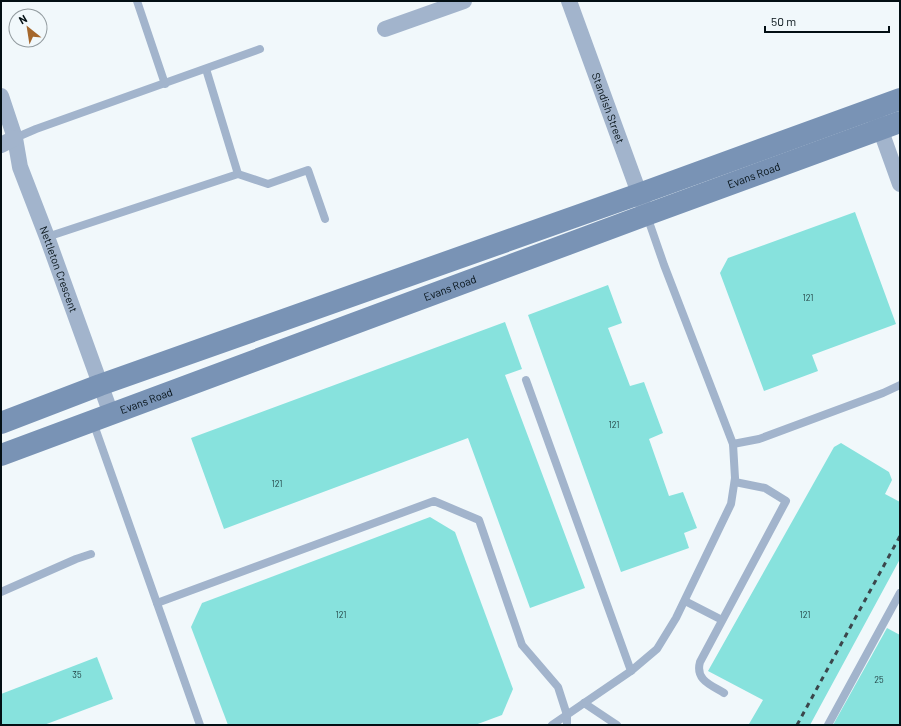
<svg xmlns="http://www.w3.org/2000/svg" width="901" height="726" font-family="Barlow,sans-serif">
<rect width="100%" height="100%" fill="#f1f8fb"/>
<!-- building -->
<g fill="#87e2dd">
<polygon points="855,212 896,324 812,355 818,371 764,391 720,273 728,258"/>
<polygon points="608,285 622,323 608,328 630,386 644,382 663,433 649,439 669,496 683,492 697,528 684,533 689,548 621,572 528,315"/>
<polygon points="505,322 522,369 505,375 585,588 530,608 468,438 224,529 191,438"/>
<polygon points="841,443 889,472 892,480 885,494 900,502 900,559 810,725 751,725 749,724 763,700 708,671 834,447"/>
<polygon points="430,517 455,532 513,689 502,715 475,725 228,725 191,627 202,603"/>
<polygon points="887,628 900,635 900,725 833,725"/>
<polygon points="97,657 113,699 44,725 1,725 1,694"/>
</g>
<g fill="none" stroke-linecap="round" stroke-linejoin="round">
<!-- service -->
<g stroke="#a2b4cc" stroke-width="8">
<polyline points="137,1 165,84"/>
<polyline points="206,69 238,174"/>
<polyline points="15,138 36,129 260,49"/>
<polyline points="47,237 238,174 268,184 308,170 325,219"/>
<polyline points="526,380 631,671"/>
<polyline points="93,422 200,725"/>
<polyline points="733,444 759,439 883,393 900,385"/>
<polyline points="1,592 76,559 91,554"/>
<polyline points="685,601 722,620"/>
<polyline points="157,603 434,501 479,520 522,645 558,687 567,715 567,725"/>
<path d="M724,693C711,685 695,680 700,662L786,501L765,488L735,482"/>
<polyline points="584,703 617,725"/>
<polyline points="552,725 631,671 657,649 676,618 731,504 735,478 733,444 664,265 647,216"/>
<polyline points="828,725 900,593"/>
</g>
<!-- minor -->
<g stroke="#a2b4cc" stroke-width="16">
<path id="s1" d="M569,1L643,204"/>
<polyline points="385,29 464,1"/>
<path id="s2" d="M1,96L15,138L20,167L47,237L111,414"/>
<polyline points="877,120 900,184"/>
<polyline points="1,145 15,138"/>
</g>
<!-- secondary -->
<g stroke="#7993b5" stroke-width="22">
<polyline points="1,423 100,385 639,194 900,99"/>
<path id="s3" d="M1,455L646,215L900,122"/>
</g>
<!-- rail -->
<polyline stroke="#3b464b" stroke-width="3" stroke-dasharray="5 5" stroke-linecap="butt" points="797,725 900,536"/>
</g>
<g text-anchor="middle" stroke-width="3.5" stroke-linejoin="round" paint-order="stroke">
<!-- number labels -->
<g font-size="9" fill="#244446">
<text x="808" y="301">121</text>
<text x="614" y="428">121</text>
<text x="277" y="487">121</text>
<text x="341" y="618">121</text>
<text x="805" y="618">121</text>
<text x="77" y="678">35</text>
<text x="879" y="683">25</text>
</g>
<!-- street labels -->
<g font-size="11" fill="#030f14" stroke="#f1f8fb">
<text dy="4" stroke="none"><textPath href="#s1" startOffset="114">Standish Street</textPath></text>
<text dy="4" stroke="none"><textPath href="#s3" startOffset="803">Evans Road</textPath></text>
<text dy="4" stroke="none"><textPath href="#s2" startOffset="183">Nettleton Crescent</textPath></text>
<text dy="4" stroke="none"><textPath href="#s3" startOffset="479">Evans Road</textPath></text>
<text dy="4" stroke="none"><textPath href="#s3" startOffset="155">Evans Road</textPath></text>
</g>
</g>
<!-- border -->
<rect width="901" height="726" fill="none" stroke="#030f14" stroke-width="4"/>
<!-- north arrow -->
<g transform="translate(28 28) rotate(330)"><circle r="19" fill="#f1f8fb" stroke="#929b9f"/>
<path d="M0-3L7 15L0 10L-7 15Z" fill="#a5672c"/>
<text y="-6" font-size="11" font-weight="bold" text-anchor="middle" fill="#030f14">N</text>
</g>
<!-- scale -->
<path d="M765 26v6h124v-6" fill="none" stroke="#030f14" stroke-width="2"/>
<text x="771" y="26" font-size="12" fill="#030f14" stroke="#f1f8fb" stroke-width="3" paint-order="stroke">50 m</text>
</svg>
